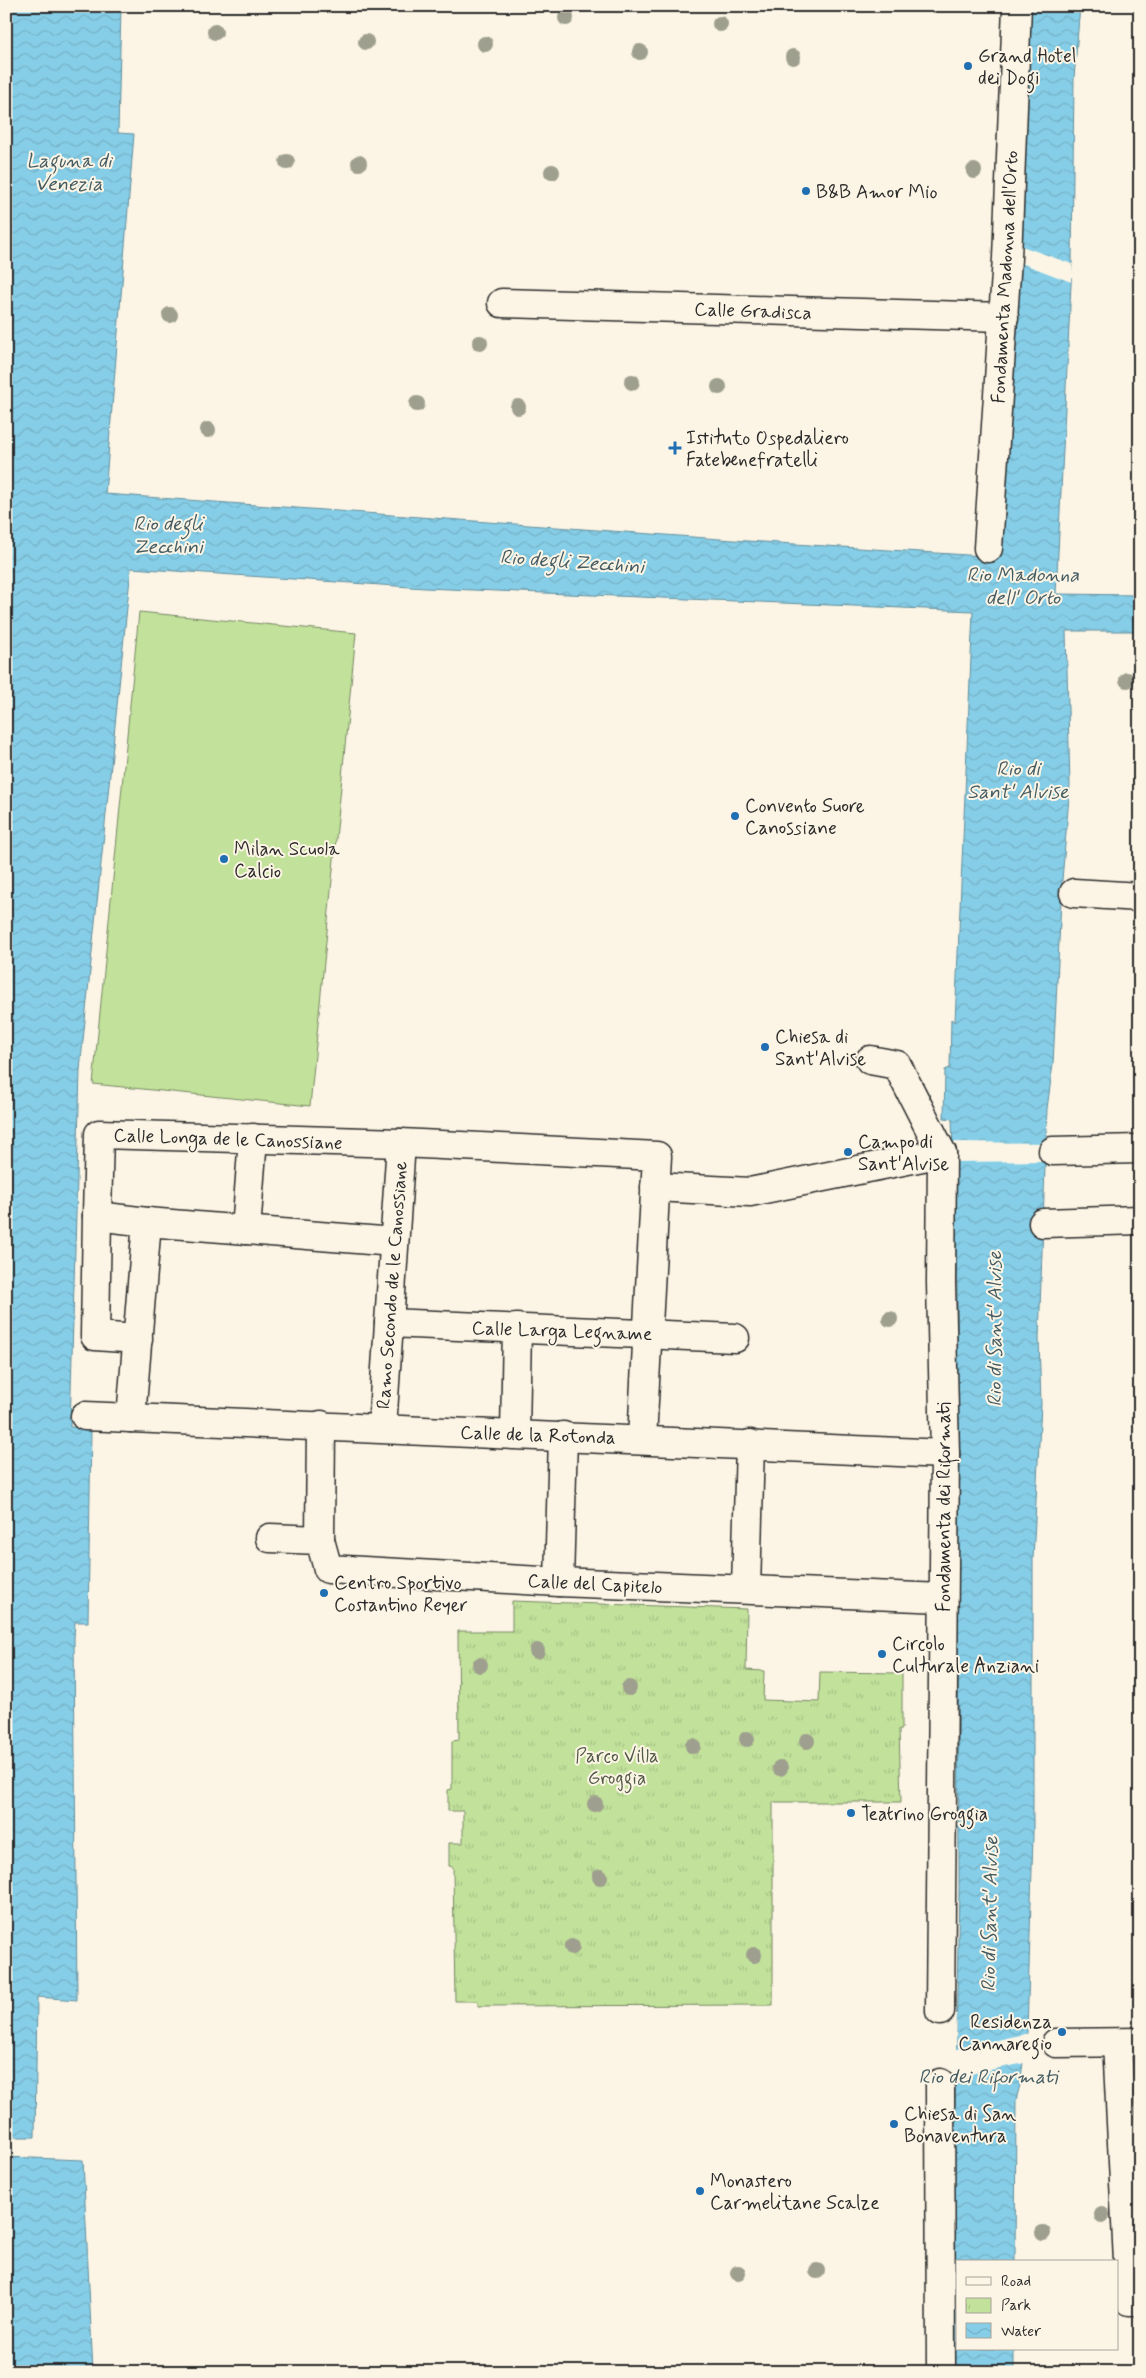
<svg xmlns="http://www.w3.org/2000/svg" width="1146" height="2378" font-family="Mynerve,sans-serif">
<defs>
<pattern id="park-tufts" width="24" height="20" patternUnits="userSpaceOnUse" patternTransform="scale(1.25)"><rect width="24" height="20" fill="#c2e29b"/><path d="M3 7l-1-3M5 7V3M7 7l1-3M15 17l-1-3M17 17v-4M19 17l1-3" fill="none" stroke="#a7c286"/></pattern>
<pattern id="water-waves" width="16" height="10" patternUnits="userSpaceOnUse" patternTransform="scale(1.25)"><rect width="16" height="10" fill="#86cee7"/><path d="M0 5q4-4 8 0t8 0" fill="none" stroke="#74b1c6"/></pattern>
</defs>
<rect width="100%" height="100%" fill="#fcf5e5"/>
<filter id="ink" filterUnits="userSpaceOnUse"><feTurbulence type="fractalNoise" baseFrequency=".02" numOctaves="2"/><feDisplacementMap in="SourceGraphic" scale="10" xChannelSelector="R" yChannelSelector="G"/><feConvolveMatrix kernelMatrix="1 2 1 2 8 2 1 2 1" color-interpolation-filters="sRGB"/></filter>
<g filter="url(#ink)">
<!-- park -->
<polygon fill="url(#park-tufts)" stroke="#768663" points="512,1601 747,1609 746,1670 764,1671 763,1700 819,1702 820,1672 902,1673 902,1729 899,1729 901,1802 773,1802 773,2005 478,2006 478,2001 455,2001 453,1867 449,1866 449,1843 463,1843 463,1811 448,1811 448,1790 452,1789 452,1741 459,1740 458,1631 512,1631"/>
<!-- pitch -->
<polygon fill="#c2e29b" stroke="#768663" points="139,612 356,633 310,1106 93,1084"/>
<!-- water -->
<g fill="url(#water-waves)" stroke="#628d9c">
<polygon points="6,6 121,6 118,133 134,134 105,494 747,541 999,557 1011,384 1031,6 1080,6 1074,78 1072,264 1056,594 1140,595 1140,631 1066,631 1070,785 1062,880 1053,1064 1047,1109 1039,1338 1041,1404 1033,1559 1033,1836 1027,2033 1020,2085 1016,2100 1015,2262 957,2262 957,2349 1014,2349 1014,2372 950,2372 959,1888 957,1284 952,1119 944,1118 945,1070 950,1068 951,1019 955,1022 973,611 425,588 131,568 80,1070 70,1427 91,1428 88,1622 75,1622 74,1638 77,2000 37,1997 35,2137 6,2137"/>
<polygon points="6,2157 83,2160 93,2372 6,2372"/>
</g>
<!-- pier -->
<g fill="#fcf5e5">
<polygon points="1016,244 1072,264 1073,278 1071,277 1071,282 1016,261"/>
<polygon points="951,1142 1049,1143 1047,1161 952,1162"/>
<polygon points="955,2014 957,2014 956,2049 1030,2033 1025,2063 955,2077 954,2091 951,2091"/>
</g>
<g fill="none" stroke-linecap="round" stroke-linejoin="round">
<!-- minor casing -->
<g stroke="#2b2b2b" stroke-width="31">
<g id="minor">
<polyline points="502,303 1004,317"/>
<polyline points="988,548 1007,258 1017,6"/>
<polyline points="1074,893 1140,897"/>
<polyline points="870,1060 897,1065 942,1153 941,1283 945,1454 940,2011"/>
<polyline points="1053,1151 1140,1149"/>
<polyline points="655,1187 750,1192 942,1153"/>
<polyline points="97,1216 95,1336 138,1339"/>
<polyline points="147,1222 394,1242"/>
<polyline points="1043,1223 1140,1220"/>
<polyline points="246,1230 253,1138"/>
<polyline points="389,1323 735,1338"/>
<polyline points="85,1416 945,1454"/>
<polyline points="131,1418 147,1222 97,1216 99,1134 401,1143 657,1156 642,1439"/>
<polyline points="382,1428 401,1143"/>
<polyline points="515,1433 517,1328"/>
<polyline points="270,1538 320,1540 328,1569 559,1582 943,1598"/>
<polyline points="320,1540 321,1425"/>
<polyline points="559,1582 563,1436"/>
<polyline points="746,1589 750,1444"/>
<polyline points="1056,2043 1140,2042"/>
<polyline points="1117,2043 1130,2301 1140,2301"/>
<polyline points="940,2083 941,2372"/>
</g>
</g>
<!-- minor -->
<use href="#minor" stroke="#fcf5e5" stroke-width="28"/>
</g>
<!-- trees -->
<g fill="#9e9f8e">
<circle cx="566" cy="18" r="8"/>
<circle cx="720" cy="24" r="8"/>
<circle cx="215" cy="32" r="8"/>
<circle cx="366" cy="42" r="8"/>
<circle cx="485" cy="44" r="8"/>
<circle cx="640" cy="52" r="8"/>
<circle cx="793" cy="57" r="8"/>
<circle cx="287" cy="162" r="8"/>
<circle cx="359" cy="163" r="8"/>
<circle cx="974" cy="171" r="8"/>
<circle cx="552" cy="172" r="8"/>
<circle cx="170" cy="315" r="8"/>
<circle cx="480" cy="343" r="8"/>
<circle cx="632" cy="382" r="8"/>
<circle cx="719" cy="387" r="8"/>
<circle cx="417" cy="404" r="8"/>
<circle cx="518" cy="407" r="8"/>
<circle cx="208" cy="430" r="8"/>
<circle cx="1127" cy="680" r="8"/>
<circle cx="890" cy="1319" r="8"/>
<circle cx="537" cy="1651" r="8"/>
<circle cx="480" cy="1665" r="8"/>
<circle cx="629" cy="1688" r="8"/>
<circle cx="747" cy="1739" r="8"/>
<circle cx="807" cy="1741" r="8"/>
<circle cx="693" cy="1746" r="8"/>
<circle cx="780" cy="1768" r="8"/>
<circle cx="595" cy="1804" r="8"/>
<circle cx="600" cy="1877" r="8"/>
<circle cx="572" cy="1947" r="8"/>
<circle cx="754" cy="1955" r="8"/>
<circle cx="1102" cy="2215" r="8"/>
<circle cx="1043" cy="2233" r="8"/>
<circle cx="817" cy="2271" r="8"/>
<circle cx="738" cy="2273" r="8"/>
</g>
</g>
<!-- markers -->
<g fill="#1f6fb2" stroke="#fcf5e5" stroke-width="2">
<circle cx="968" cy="66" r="5"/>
<circle cx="806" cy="191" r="5"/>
<path d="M672.5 440.5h5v5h5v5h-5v5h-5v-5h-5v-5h5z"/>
<circle cx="735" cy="816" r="5"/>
<circle cx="224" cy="859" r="5"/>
<circle cx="765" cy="1047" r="5"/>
<circle cx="848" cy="1152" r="5"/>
<circle cx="324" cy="1593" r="5"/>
<circle cx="882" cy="1654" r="5"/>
<circle cx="851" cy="1813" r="5"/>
<circle cx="1062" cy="2032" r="5"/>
<circle cx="894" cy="2124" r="5"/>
<circle cx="700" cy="2191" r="5"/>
</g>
<g text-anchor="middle" stroke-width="4" stroke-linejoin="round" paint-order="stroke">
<!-- poi labels -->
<g font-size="19" fill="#2b2b2b" stroke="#fcf5e5" text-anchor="start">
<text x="978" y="62">Grand Hotel<tspan x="978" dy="22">dei Dogi</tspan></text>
<text x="816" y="198">B&amp;B Amor Mio</text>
<text x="686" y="444">Istituto Ospedaliero<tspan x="686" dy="22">Fatebenefratelli</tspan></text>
<text x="745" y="812">Convento Suore<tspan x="745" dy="22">Canossiane</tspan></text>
<text x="234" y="855">Milan Scuola<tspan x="234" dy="22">Calcio</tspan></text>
<text x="775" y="1043">Chiesa di<tspan x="775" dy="22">Sant'Alvise</tspan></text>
<text x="858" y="1148">Campo di<tspan x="858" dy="22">Sant'Alvise</tspan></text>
<text x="334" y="1589">Centro Sportivo<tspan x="334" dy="22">Costantino Reyer</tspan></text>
<text x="892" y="1650">Circolo<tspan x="892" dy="22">Culturale Anziani</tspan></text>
<text x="861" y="1820">Teatrino Groggia</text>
<text x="1052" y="2028" text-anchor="end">Residenza<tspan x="1052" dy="22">Cannaregio</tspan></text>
<text x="904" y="2120">Chiesa di San<tspan x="904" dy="22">Bonaventura</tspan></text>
<text x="710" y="2187">Monastero<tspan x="710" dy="22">Carmelitane Scalze</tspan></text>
</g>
<!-- street labels -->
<g font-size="19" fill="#2b2b2b" stroke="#fcf5e5">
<text transform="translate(1004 277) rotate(-87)" y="7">Fondamenta Madonna dell'Orto</text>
<text transform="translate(753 310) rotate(2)" y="7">Calle Gradisca</text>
<text transform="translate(228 1138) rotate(2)" y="7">Calle Longa de le Canossiane</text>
<text transform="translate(391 1285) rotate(-86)" y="7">Ramo Secondo de le Canossiane</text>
<text transform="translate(562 1330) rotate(2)" y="7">Calle Larga Legname</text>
<text transform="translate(538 1434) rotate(2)" y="7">Calle de la Rotonda</text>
<text transform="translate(943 1507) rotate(-90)" y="7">Fondamenta dei Riformati</text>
<text transform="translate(595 1583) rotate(3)" y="7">Calle del Capitelo</text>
</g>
<!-- park labels -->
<g font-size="19" fill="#515947" stroke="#fcf5e5">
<text x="617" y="1762">Parco Villa<tspan x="617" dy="22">Groggia</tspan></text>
</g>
<!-- water labels -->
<g font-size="20" font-style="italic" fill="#465c63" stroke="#fcf5e5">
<text x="69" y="167">Laguna di<tspan x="69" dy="23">Venezia</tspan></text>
<text x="168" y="530">Rio degli<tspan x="168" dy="23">Zecchini</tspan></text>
<text transform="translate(572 561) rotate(4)" y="7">Rio degli Zecchini</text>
<text x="1023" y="581">Rio Madonna<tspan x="1023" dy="23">dell' Orto</tspan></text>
<text x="1018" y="775">Rio di<tspan x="1018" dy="23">Sant' Alvise</tspan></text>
<text transform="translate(994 1329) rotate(-90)" y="7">Rio di Sant' Alvise</text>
<text transform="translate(989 1914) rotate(-89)" y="7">Rio di Sant' Alvise</text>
<text x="988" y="2083">Rio dei Riformati</text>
</g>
</g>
<!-- margin -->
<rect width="1146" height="2378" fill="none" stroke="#fcf5e5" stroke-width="25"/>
<rect x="12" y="12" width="1121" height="2353" fill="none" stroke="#2b2b2b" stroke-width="2" filter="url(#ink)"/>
<!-- legend -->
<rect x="956" y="2260" width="162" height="90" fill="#fcf5e5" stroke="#a8a49b"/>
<rect x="966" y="2277" width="25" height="8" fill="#fcf5e5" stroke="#a8a49b"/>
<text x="1001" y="2286" font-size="15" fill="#2b2b2b">Road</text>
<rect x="966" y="2298" width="25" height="15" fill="url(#park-tufts)" stroke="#a8a49b"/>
<text x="1001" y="2310" font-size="15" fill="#2b2b2b">Park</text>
<rect x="966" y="2323" width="25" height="15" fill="url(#water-waves)" stroke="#a8a49b"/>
<text x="1001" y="2336" font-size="15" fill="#2b2b2b">Water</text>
</svg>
